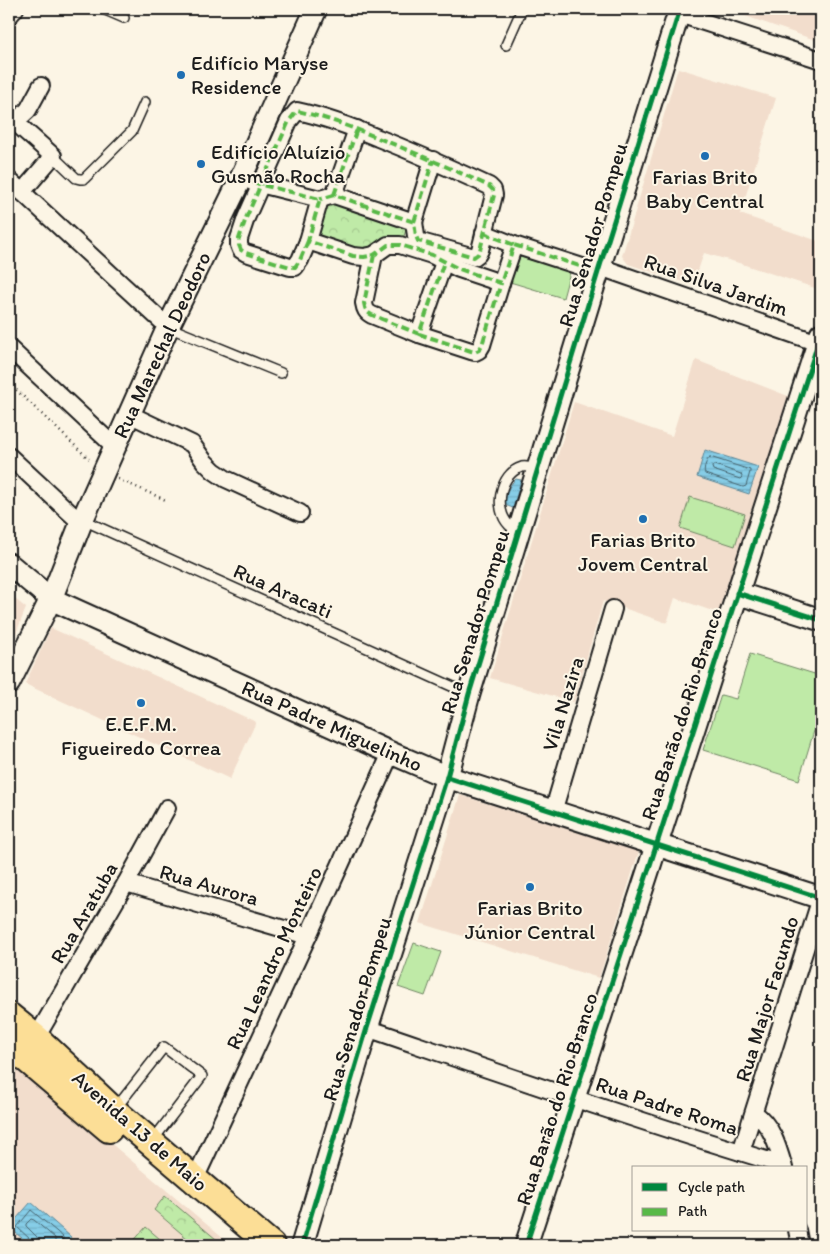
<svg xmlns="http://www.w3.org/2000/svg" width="830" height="1254" font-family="Itim,sans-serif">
<defs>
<pattern id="forest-crowns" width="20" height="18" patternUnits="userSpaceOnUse" patternTransform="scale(1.25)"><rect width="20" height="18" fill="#bfeaa7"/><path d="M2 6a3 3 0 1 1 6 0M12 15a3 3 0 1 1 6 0" fill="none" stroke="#a4c88f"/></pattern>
<pattern id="water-rules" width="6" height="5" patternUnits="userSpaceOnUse" patternTransform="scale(1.25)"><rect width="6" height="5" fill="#86cde7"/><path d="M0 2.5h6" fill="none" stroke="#73afc6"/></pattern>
</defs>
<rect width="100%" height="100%" fill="#fcf5e5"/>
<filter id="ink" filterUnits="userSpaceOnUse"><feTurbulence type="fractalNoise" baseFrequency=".02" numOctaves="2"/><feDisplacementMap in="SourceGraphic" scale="10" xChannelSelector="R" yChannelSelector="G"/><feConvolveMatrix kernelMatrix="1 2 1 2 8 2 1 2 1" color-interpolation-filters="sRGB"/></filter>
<g filter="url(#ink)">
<!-- built -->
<g fill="#f2ddcc">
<polygon points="725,9 821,9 821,42"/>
<polygon points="678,68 776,98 740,214 821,242 821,290 739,263 704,253 693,285 628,264 622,256"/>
<polygon points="696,360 788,396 718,613 675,598 667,623 603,601 574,702 490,678 574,402 672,436"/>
<polygon points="9,594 26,608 9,651"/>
<polygon points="51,628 256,722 230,779 25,684"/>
<polygon points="460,795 639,851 599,978 420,923"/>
<polygon points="9,1057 231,1245 9,1245"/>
</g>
<!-- forest -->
<g fill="url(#forest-crowns)" stroke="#6e8362">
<polygon points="329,199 408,224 403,239 369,251 318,237"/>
<polygon points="165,1196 223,1245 195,1245 154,1210"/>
</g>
<!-- pitch -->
<g fill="#bfeaa7" stroke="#6e8362">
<polygon points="518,256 570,272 563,298 510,282"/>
<polygon points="690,497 745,514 735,546 680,528"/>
<polygon points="750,654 821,676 821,708 799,780 703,750 721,695 736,699"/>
<polygon points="414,943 441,952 425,996 398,987"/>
<polygon points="146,1227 167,1245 130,1245"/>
</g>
<!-- water -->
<g fill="url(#water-rules)" stroke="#5c8696">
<polygon points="705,450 758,467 749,494 697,477"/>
<path d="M516,479L521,480L513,508L505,505C506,494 508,486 516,479Z"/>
<polygon points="31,1202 71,1237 65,1245 30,1245 9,1227"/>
</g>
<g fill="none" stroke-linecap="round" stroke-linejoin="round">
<!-- shore -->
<g stroke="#46636d" stroke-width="1">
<path d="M710,457L750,470V472L746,486L743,487L705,474C703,470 706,460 710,457Z"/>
<polygon points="715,465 741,474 742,477 740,479 713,470 712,467"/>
<polyline points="32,1245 31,1240 17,1227 31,1210 63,1237 63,1239 61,1245"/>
<polyline points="39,1245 37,1237 26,1226 26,1224 31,1219 34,1220 55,1238 55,1245"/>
</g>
<!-- service casing -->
<g stroke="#1c1c1c" stroke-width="12">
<g id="service">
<polyline points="103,9 124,18"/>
<polyline points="506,45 522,9"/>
<polyline points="53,156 76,178 80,179 84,179 132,131 145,102"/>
<polyline points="168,327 281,373"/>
<polyline points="83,520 469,694"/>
<path d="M519,531C516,529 511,527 509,525C493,509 500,473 522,467C527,466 533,468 538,469"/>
<polyline points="116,1108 164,1047 202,1076 153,1140"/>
</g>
</g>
<!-- minor casing -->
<g stroke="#1c1c1c" stroke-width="20">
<g id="minor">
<polyline points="679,14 821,60"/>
<polyline points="9,16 15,9"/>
<polyline points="9,180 168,327"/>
<polyline points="252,182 320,199 308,241 353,256 364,257 374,255 388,245 400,245 432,255 459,269 501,283 514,245 598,272"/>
<polyline points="22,192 53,156 15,122 28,110 41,86"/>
<polyline points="334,195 357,129"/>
<polyline points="414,222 433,160"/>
<polyline points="484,233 514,245"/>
<path d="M308,241L300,260L295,267H290L246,253L241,250L239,245V239L246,218L289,121L297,111C325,117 352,127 378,138C416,153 452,169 489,186L493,190L494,195L480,250L478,254L474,257L418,241L416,236L414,222L334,195L320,199"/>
<path d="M374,255L364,303C365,309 366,312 372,315L419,334L444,262"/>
<polyline points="600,267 818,343"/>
<polyline points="419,334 471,351 475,352 479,350 482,345 501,283"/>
<polyline points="9,348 115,447"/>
<polyline points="129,414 192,444 204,461 214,471 226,479 300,513"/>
<polyline points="9,456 81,523"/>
<polyline points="553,812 613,609"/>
<polyline points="126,883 308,936"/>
<path d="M367,1028C505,1075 643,1123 783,1165"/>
<polyline points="36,1038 126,883 167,808"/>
<path d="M754,1113C772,1125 778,1147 784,1168"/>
<polyline points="741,1152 821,898"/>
<polyline points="195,1179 308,936 391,753"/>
<polyline points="797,1230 800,1245"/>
</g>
</g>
<!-- tertiary casing -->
<g stroke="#1c1c1c" stroke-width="25">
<g id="tertiary">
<polyline points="9,564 51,599 391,753 447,777 821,898"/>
<polyline points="737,593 821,620"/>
<polyline points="9,683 51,599 81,523 168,327 241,178 316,9"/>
<polyline points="302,1245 367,1028 447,777 469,694 598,272 680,9"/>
<polyline points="526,1245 650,865 821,334"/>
</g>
</g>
<!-- primary casing -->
<g stroke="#1c1c1c" stroke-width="30">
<g id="primary">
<polyline points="9,1016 36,1038 114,1111 271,1245"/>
<polyline points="9,1044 109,1129"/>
</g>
</g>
<!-- path -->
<g stroke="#1c1c1c" stroke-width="2.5" stroke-dasharray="1 4" stroke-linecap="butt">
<polyline points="9,383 89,459"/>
<polyline points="118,479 168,501"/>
</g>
<!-- service -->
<use href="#service" stroke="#fcf5e5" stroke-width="9"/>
<!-- minor -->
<use href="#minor" stroke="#fcf5e5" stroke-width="16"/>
<!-- tertiary -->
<use href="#tertiary" stroke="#fcf5e5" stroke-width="21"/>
<!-- primary -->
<use href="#primary" stroke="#fcde96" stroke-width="26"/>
<!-- quiet -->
<g stroke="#58b947" stroke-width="4" stroke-dasharray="8 4" stroke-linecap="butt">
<polyline points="241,178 262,185 320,199 308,241 353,256 364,257 374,255 388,245 400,245 432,255 459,269 501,283 514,245 598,272"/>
<polyline points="334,195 357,129"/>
<polyline points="414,222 433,160"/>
<polyline points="484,233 514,245"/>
<path d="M308,241L300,260L295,267H290L246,253L241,250L239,245V239L246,218L289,121L297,111C325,117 352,127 378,138C416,153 452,169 489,186L493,190L494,195L480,250L478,254L474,257L418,241L416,236L414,222L334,195L320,199"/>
<path d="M374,255L364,303C365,309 366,312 372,315L419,334L444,262"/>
<polyline points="419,334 471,351 475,352 479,350 482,345 501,283"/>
</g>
<!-- cycleway casing -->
<g stroke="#fcf5e5" stroke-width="8">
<g id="cycleway">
<polyline points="737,593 821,620"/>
<polyline points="447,777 821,898"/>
<polyline points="302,1245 367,1028 447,777 469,694 598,272 680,9"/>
<polyline points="526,1245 650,865 821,334"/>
</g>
</g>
<!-- cycleway -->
<use href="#cycleway" stroke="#00873e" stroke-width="5"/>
</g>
</g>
<!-- markers -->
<g fill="#1f6fb2" stroke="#fcf5e5" stroke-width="2">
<circle cx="181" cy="75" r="5"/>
<circle cx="705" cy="156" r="5"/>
<circle cx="201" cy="164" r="5"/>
<circle cx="643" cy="519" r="5"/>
<circle cx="141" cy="703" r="5"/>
<circle cx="530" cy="887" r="5"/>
</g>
<g text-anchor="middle" stroke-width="4" stroke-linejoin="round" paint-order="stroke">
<!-- poi labels -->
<g font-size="21" fill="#1c1c1c" stroke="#fcf5e5">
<text x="191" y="70" text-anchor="start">Edifício Maryse<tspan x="191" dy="24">Residence</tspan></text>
<text x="211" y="159" text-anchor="start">Edifício Aluízio<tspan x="211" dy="24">Gusmão Rocha</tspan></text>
<text x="705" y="184">Farias Brito<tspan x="705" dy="24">Baby Central</tspan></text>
<text x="643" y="547">Farias Brito<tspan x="643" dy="24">Jovem Central</tspan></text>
<text x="141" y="731">E.E.F.M.<tspan x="141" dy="24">Figueiredo Correa</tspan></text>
<text x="530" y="915">Farias Brito<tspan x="530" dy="24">Júnior Central</tspan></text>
</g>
<!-- street labels -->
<g font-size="21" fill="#1c1c1c" stroke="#fcf5e5">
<text transform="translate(593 235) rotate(-73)" y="7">Rua Senador Pompeu</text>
<text transform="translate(716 285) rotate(19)" y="7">Rua Silva Jardim</text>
<text transform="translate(162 345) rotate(-65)" y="7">Rua Marechal Deodoro</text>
<text transform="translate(283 591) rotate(24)" y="7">Rua Aracati</text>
<text transform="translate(475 622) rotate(-73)" y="7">Rua Senador Pompeu</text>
<text transform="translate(563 704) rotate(-73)" y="7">Vila Nazira</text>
<text transform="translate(682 714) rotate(-72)" y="7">Rua Barão do Rio Branco</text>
<text transform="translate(332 726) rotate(24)" y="7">Rua Padre Miguelinho</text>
<text transform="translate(209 885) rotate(16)" y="7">Rua Aurora</text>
<text transform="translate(84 913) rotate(-60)" y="7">Rua Aratuba</text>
<text transform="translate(274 958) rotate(-65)" y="7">Rua Leandro Monteiro</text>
<text transform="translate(767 999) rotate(-73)" y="7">Rua Major Facundo</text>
<text transform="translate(357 1009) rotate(-73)" y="7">Rua Senador Pompeu</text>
<text transform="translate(557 1099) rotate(-72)" y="7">Rua Barão do Rio Branco</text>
<text transform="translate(667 1106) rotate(18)" y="7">Rua Padre Roma</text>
<text transform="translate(140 1131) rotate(41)" y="7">Avenida 13 de Maio</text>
</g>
</g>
<!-- margin -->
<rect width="830" height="1254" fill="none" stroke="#fcf5e5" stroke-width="30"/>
<rect x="15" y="15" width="800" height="1224" fill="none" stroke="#1c1c1c" stroke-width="2" filter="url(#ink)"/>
<!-- legend -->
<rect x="632" y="1166" width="175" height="65" fill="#fcf5e5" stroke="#a29e95"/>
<rect x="642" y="1183" width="25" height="8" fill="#00873e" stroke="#a29e95"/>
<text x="678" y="1192" font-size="15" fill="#1c1c1c">Cycle path</text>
<rect x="642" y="1208" width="25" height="8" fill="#58b947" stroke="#a29e95"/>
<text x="678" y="1216" font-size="15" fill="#1c1c1c">Path</text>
</svg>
